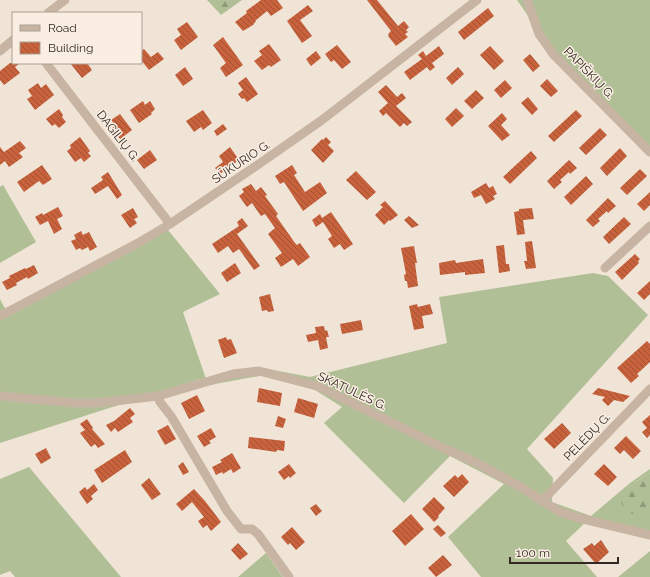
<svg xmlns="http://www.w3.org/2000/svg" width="650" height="577" font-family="Raleway,sans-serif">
<defs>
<pattern id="forest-firs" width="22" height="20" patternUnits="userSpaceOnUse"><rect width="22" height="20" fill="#b0bf96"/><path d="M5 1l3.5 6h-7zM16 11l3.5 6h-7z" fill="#909b7a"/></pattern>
<pattern id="building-back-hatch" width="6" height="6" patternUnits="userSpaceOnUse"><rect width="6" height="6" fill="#c7623d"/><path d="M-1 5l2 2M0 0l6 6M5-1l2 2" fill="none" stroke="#a25133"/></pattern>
</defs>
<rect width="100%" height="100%" fill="#f0e4d6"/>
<!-- grass -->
<g fill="#b0bf96">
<polygon points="517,0 650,0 650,146 549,46"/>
<polygon points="3,185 36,242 0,263 0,187"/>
<polygon points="168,230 220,294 183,312 206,379 258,367 310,377 447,343 439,297 593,273 608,276 648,315 527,449 553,478 552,502 591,516 630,483 650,469 650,473 634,483 644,519 650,519 650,531 589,519 566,541 597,577 481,577 448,537 504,484 450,456 404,503 324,423 342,407 315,390 265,375 204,386 200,379 0,443 0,299 9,316"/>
<polygon points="29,467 121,577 15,577 10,571 0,575 0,479"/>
<polygon points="650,551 650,577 618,577"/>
<polygon points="266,553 283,577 238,577"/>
</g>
<!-- forest -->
<g fill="url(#forest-firs)">
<polygon points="207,0 242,0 221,15"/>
<polygon points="650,473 650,519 644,519 627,511 621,503 625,491 634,483"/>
</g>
<!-- building -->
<g fill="url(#building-back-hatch)">
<polygon points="261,0 277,0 283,8 271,16 267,11 255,21 256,21 253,25 243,31 235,22 247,13 246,11"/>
<polygon points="367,0 377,0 398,26 404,21 409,27 406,30 408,32 405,34 408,37 396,46 388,36 389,35 388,34 391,31"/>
<polygon points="308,5 313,11 300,20 312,36 302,43 287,21"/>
<polygon points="488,8 494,16 464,40 458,32"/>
<polygon points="187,22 198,37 181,50 174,40 181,35 177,29"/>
<polygon points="223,37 243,65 226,77 220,68 226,63 213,45"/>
<polygon points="269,44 281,60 271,67 269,65 262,70 254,61 262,55 259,51"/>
<polygon points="337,45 351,62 342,69 334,60 331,62 325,54"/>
<polygon points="439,46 444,54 432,63 435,67 430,71 427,67 410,80 404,72 422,59 418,55 423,51 426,56"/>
<polygon points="490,46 504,61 494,70 480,55"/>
<polygon points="144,49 151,57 158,52 164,59 149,70 141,60 141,51"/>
<polygon points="316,51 321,58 311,66 306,59"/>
<polygon points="530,54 540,66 533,72 523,60"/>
<polygon points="10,63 20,63 15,67 20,73 4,85 0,80 0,71"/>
<polygon points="70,63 87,63 92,70 82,78"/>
<polygon points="185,67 193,79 183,86 175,75"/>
<polygon points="458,67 464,74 452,85 446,78"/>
<polygon points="246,77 258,94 247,102 244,98 242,99 238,94 243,90 238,83"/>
<polygon points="547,79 558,91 551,97 540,86"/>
<polygon points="505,80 512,88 501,98 494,90"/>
<polygon points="38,83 41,88 46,84 54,95 35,110 27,99 32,96 28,90"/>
<polygon points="386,85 397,97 402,93 406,98 396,106 412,122 407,126 404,123 400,127 386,113 383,116 379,111 388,103 378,92"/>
<polygon points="476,90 484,98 472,109 464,101"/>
<polygon points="528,97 538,109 532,115 521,103"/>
<polygon points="143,101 145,105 150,101 155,109 151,113 152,114 139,123 130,110"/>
<polygon points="456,108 464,116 452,127 445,119"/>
<polygon points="59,109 63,115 62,117 66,122 59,128 55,124 52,126 46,119"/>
<polygon points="203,110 212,123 203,130 201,127 194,132 186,121"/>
<polygon points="576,110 582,116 554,142 548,136"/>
<polygon points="502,113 507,119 501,125 510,135 502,141 488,126"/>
<polygon points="120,114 132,130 120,139 112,128 115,125 111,120"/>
<polygon points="223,124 227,129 217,136 214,131"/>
<polygon points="600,128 607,135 586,155 579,148"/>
<polygon points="80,137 90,151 88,153 91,156 84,162 81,158 75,162 67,151 71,148 70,145"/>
<polygon points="326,137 331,142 328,145 334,151 323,163 311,150 322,139 323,140"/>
<polygon points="20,141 26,148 19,153 23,157 9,167 5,161 0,165 0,147 4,152"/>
<polygon points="230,147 239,160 220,174 215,168 223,162 219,156"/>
<polygon points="620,148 627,156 607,176 600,168"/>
<polygon points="150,150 157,160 144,169 137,160"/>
<polygon points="531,151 537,158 510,184 503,177"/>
<polygon points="569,160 577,168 570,174 569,172 560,180 562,182 554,189 547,181"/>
<polygon points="42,165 52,179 43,185 39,181 24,192 17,182"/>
<polygon points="292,165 297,173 294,175 305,192 320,182 327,193 303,211 284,182 280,184 275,176"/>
<polygon points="640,169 647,176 627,195 620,188"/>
<polygon points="356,171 376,192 367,200 346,180"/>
<polygon points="108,172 122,195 117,199 108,186 95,194 91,188 103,180 101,177"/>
<polygon points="586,176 593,184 571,205 564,197"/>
<polygon points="486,183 489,188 493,186 497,194 493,196 495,199 486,204 481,195 474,198 471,192"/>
<polygon points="251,184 256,191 261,187 267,195 265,196 278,214 276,216 295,243 297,245 300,243 310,257 298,266 293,259 281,267 275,258 282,253 268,234 275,228 265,214 261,216 252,203 247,207 239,196 244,192 242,189"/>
<polygon points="650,192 650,205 644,211 637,204"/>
<polygon points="608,198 616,206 608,213 607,211 598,219 600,221 593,227 586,220"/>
<polygon points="385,201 398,215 390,221 389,220 384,225 375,215 383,207 380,205"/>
<polygon points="58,207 63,216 57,219 62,229 54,234 48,221 40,225 35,217 42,213 43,215"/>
<polygon points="133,208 138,217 134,219 137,223 130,228 121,215"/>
<polygon points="532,208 534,219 523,220 525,234 517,235 514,212 519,211 519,209"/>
<polygon points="331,212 353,244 344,250 340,244 334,248 328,239 332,236 323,222 316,227 312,220 320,214 322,218"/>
<polygon points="409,216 419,225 412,228 404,220"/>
<polygon points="624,217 631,224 609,244 603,237"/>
<polygon points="242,218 248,226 237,234 260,266 254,270 239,249 233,253 228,246 218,253 212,244 239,226 237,222"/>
<polygon points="81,231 83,235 89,232 97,247 90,251 88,247 82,250 80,248 76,250 71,241 76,239 74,235"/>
<polygon points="532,241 536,268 526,269 524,261 527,261 525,242"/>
<polygon points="504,245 506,264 509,264 510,271 499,273 496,246"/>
<polygon points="414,246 417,263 415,263 418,286 408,288 407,281 405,281 404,275 406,274 401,248"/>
<polygon points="635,254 640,259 638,261 639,263 622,280 615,272"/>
<polygon points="483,259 485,273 465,275 465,272 440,275 439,263 455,260 456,263"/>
<polygon points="235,263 241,273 227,282 221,273"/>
<polygon points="34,265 38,273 28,279 27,277 16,283 17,285 7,290 2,282 10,278 9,276 25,268 26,269"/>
<polygon points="650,281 650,294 644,300 637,293"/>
<polygon points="270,294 274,311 268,312 267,310 262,311 259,297"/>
<polygon points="417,304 418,307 430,304 433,314 422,316 424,328 414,330 409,306"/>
<polygon points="361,320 363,330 342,334 340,324"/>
<polygon points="324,326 325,331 327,330 329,337 326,337 328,348 320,350 318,340 308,342 306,335 316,333 315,327"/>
<polygon points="226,337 227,340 231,339 237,353 224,358 218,340"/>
<polygon points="647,341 650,344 650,362 637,374 639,376 631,383 617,368"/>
<polygon points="259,388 282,393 280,406 257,402"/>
<polygon points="598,388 630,396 623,402 614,400 608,406 602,400 605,397 592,394"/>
<polygon points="197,395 205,411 189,419 181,403"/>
<polygon points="298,398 318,404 314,418 294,412"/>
<polygon points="130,408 135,414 130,418 133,422 118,432 115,428 111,432 106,425 114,421"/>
<polygon points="650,415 650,435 647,438 642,432 647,428 642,422"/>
<polygon points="278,416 286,419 283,428 275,426"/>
<polygon points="87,419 93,428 92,429 105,444 98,448 95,444 91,447 80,433 85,430 80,424"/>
<polygon points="562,423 571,433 554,449 544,439"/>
<polygon points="168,425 176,439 165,445 157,431"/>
<polygon points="211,428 216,437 209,441 211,443 204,447 197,436"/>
<polygon points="626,436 641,451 633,459 624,450 620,454 614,448"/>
<polygon points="249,437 285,441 284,451 277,450 276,452 248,448"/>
<polygon points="46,448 51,458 41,464 35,454"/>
<polygon points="125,450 132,462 102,483 94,470"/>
<polygon points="232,453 241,468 233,473 231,469 223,474 222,472 216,475 212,467 222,462 220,460"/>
<polygon points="183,462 189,472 183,475 178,466"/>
<polygon points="289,464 296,473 290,478 289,476 284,480 278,472"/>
<polygon points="604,464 617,477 608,486 594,474"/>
<polygon points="462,474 469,482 454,497 443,486 455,475 458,478"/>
<polygon points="149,478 161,494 152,500 141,485"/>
<polygon points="94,484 98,490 91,496 93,499 87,504 79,492 85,487 87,490"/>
<polygon points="194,489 205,501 221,522 211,531 207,525 203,528 198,521 204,517 192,502 182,511 176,504"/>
<polygon points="434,497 445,508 438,516 439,517 434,522 422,509"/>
<polygon points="316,504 322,511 316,516 310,508"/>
<polygon points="411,514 424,529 405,546 392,531"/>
<polygon points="438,525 446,533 441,537 433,529"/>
<polygon points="292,527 305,542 296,550 290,543 288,545 281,537"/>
<polygon points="601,540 609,552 596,564 583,549 592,543 594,546"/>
<polygon points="238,543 248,554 240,560 231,550"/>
<polygon points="443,555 452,565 436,577 428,568"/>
</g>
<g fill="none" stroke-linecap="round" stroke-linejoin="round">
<!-- minor -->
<g stroke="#c8b4a2" stroke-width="9">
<polyline points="527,0 539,34 553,54 650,152"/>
<polyline points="48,13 65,0"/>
<polyline points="0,51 13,40"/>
<polyline points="46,63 170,224"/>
<polyline points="605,268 650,226"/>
<polyline points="0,316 138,243 170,224 256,166 322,120 477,0"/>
<polyline points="0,396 75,403 97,403 158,396 233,374 259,371 317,386 346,400 439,446 477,463 524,489 560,512 579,518 650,535"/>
<polyline points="158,396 160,402 171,416 227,511 241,529 252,529 258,534 289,577"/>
<polyline points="542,501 650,389"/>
</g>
</g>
<g text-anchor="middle" stroke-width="3" stroke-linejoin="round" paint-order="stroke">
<!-- street labels -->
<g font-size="12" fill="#332924" stroke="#f9eee1">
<text transform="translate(589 73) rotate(46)" y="4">PAPIŠKIŲ G.</text>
<text transform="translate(118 136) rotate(52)" y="4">DAGILIŲ G.</text>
<text transform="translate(241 162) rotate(-34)" y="4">SŪKURIO G.</text>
<text transform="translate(352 391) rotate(25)" y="4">SKATULĖS G.</text>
<text transform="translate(587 437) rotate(-46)" y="4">PELĖDŲ G.</text>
</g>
</g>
<!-- legend -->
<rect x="12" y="12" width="130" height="52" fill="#f9eee1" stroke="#aa9f95"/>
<rect x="20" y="25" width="20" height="6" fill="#c8b4a2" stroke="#aa9f95"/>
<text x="48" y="32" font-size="12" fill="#332924">Road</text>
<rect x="20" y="42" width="20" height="12" fill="url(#building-back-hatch)" stroke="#aa9f95"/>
<text x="48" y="52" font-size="12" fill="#332924">Building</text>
<!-- scale -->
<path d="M510 557v6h108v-6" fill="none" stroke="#332924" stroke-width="2"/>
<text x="516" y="557" font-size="12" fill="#332924" stroke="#f9eee1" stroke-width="3" paint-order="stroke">100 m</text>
</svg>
